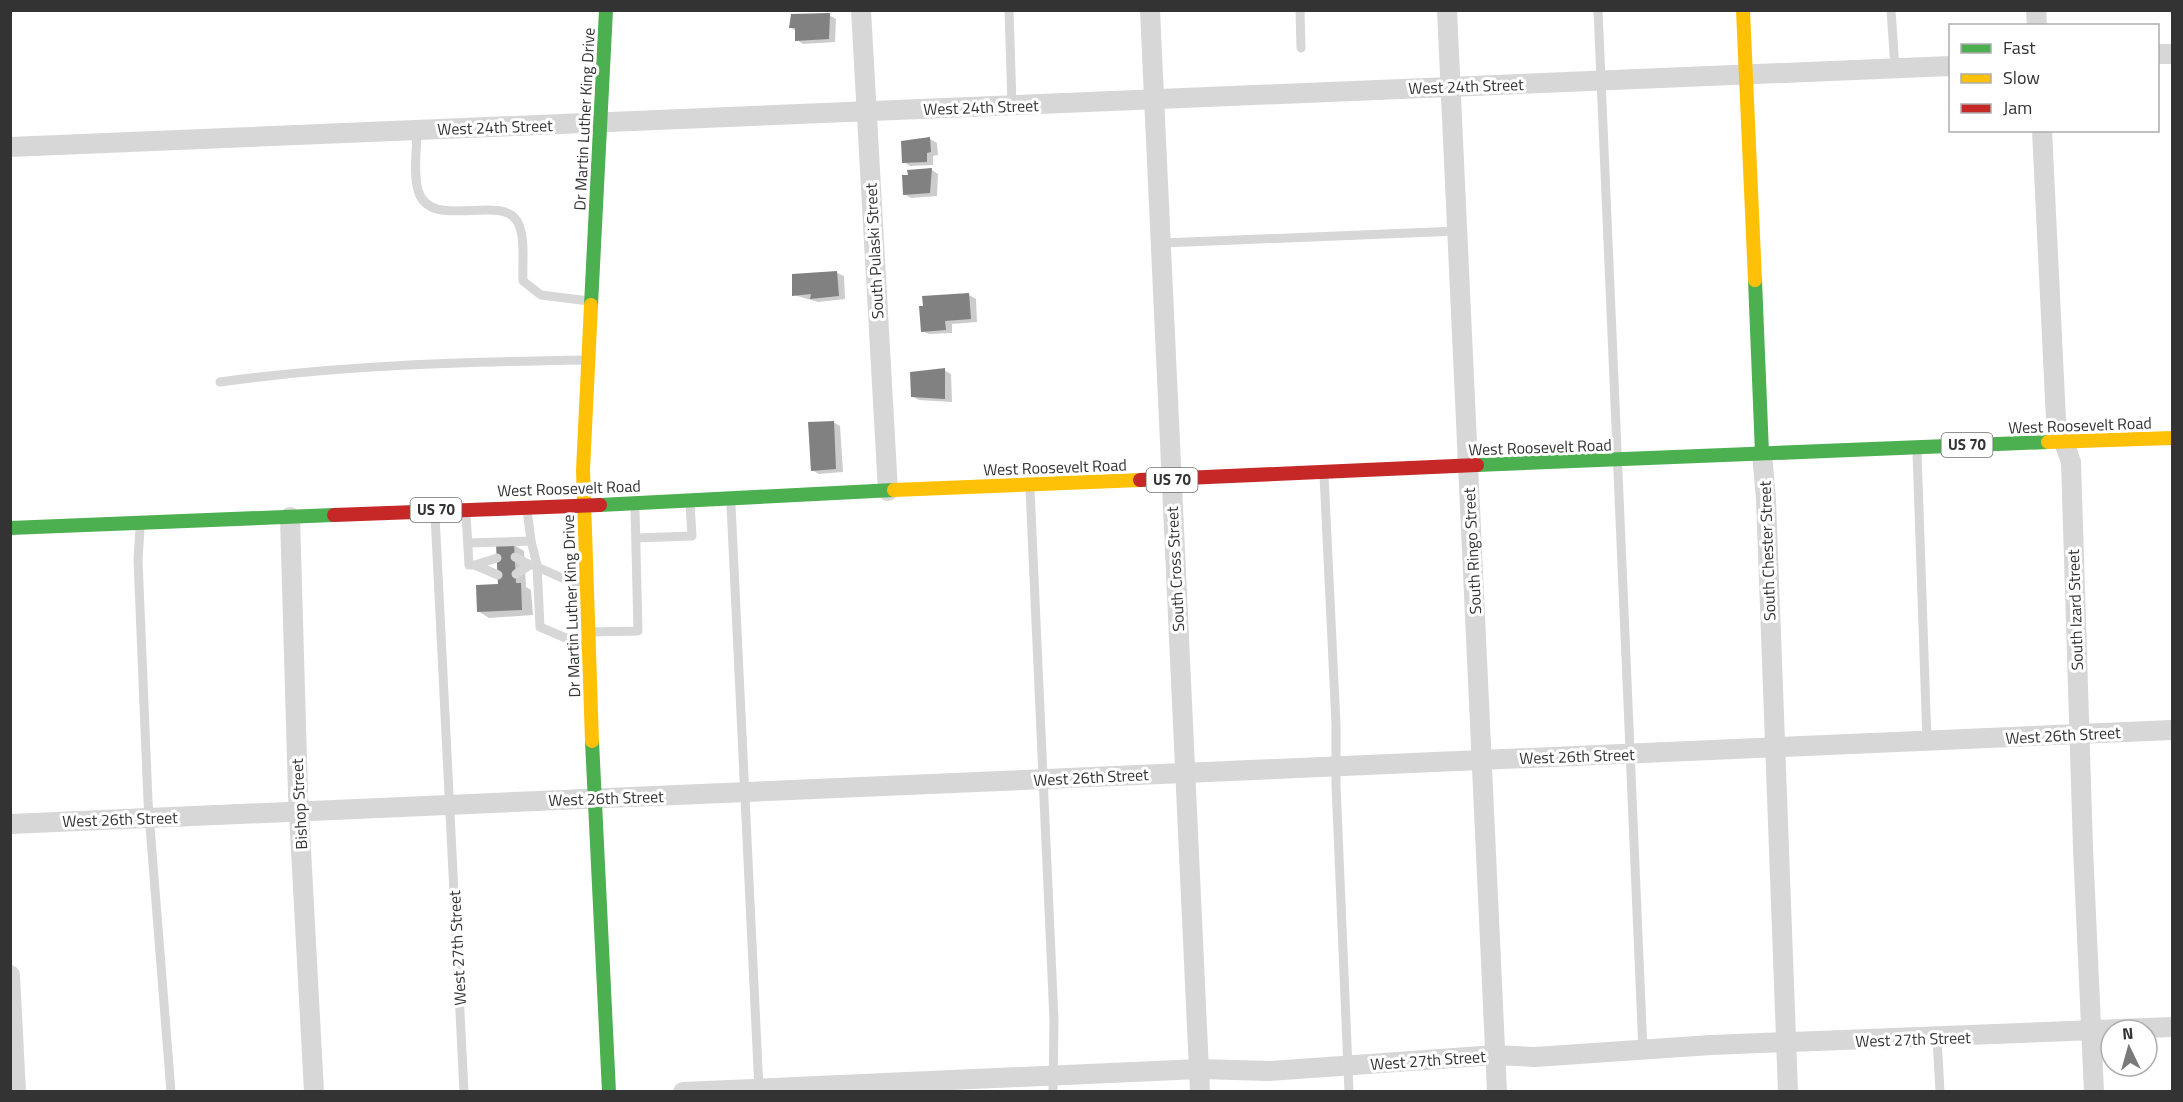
<svg xmlns="http://www.w3.org/2000/svg" width="2183" height="1102" font-family="'Titillium Web',sans-serif">
<rect width="100%" height="100%" fill="#fff"/>
<!-- shadow -->
<g fill="#0003">
<polygon points="829,15 836,19 835,42 803,44 797,40 796,31 791,28"/>
<polygon points="930,139 937,143 938,155 933,156 933,165 910,166 904,162 903,143"/>
<polygon points="932,170 938,174 937,196 911,198 904,194"/>
<polygon points="837,273 844,276 845,299 818,302 794,295"/>
<polygon points="969,295 976,299 977,322 952,324 952,333 929,334 922,331"/>
<polygon points="944,370 951,374 952,402 919,400 912,396"/>
<polygon points="833,422 840,426 843,472 819,474 812,470"/>
<polygon points="514,545 524,551 526,587 531,590 533,615 489,618 478,611 500,586"/>
</g>
<!-- building -->
<g fill="#818181">
<polygon points="830,13 829,39 795,41 795,28 789,28 791,14"/>
<polygon points="930,137 931,152 927,153 927,162 902,163 901,141"/>
<polygon points="932,168 930,193 903,195 902,175 908,175 907,170"/>
<polygon points="837,271 839,296 810,299 811,294 792,296 792,274"/>
<polygon points="969,293 971,319 945,321 946,330 921,332 919,306 923,306 922,296"/>
<polygon points="945,368 945,399 911,397 910,372"/>
<polygon points="834,421 836,469 811,471 808,422"/>
<polygon points="514,543 516,583 521,583 522,610 477,612 476,585 498,584 496,544"/>
</g>
<g fill="none" stroke-linecap="round" stroke-linejoin="round">
<!-- lane -->
<g stroke="#d7d7d7" stroke-width="9">
<polyline points="1009,10 1012,105"/>
<polyline points="1300,10 1301,48"/>
<polyline points="1598,10 1643,1051"/>
<polyline points="1891,10 1895,68"/>
<path d="M417,130C417,148 413,173 418,190C429,232 500,193 517,221C526,236 522,263 523,281L541,295L589,301"/>
<polyline points="1163,243 1458,231"/>
<path d="M220,382C341,365 464,362 587,360"/>
<polyline points="1917,452 1927,741"/>
<polyline points="1324,475 1336,724 1336,785 1349,1092"/>
<polyline points="1030,489 1054,1020 1053,1092"/>
<polyline points="731,505 759,1090"/>
<polyline points="527,510 531,541"/>
<polyline points="466,514 469,565 475,565 498,575"/>
<polyline points="435,515 464,1092"/>
<polyline points="140,528 138,560 148,801 171,1092"/>
<polyline points="636,538 692,536 690,504"/>
<polyline points="468,543 531,541 537,565 540,627 587,647"/>
<polyline points="515,557 530,565 516,574"/>
<polyline points="475,565 497,558"/>
<polyline points="533,565 571,582 584,581"/>
<polyline points="591,632 638,631 635,509"/>
<polyline points="1937,1038 1940,1092"/>
</g>
<!-- street -->
<g stroke="#d7d7d7" stroke-width="20">
<polyline points="861,10 888,491"/>
<polyline points="1150,10 1200,1092"/>
<polyline points="1447,10 1497,1092"/>
<polyline points="2036,10 2037,26"/>
<polyline points="2158,54 2172,54"/>
<polyline points="2042,130 2056,420 2071,462 2083,848 2094,1092"/>
<polyline points="10,147 1950,66"/>
<polyline points="1762,453 1766,500 1788,1092"/>
<polyline points="290,517 298,794 314,1092"/>
<polyline points="10,824 2172,730"/>
<polyline points="10,975 16,1092"/>
<polyline points="683,1092 1199,1069 1269,1071 1496,1055 1535,1057 1711,1045 2172,1027"/>
</g>
<!-- fast -->
<g stroke="#4caf50" stroke-width="14">
<polyline points="1755,280 1762,453"/>
<polyline points="591,305 606,10"/>
<polyline points="1477,465 2048,442"/>
<polyline points="600,505 894,490"/>
<polyline points="10,528 334,515"/>
<polyline points="592,741 609,1092"/>
</g>
<!-- slow -->
<g stroke="#ffc107" stroke-width="14">
<polyline points="1743,10 1755,280"/>
<polyline points="591,305 583,470 592,741"/>
<polyline points="2048,442 2172,438"/>
<polyline points="894,490 1140,480"/>
</g>
<!-- jam -->
<g stroke="#c62828" stroke-width="14">
<polyline points="1140,480 1477,465"/>
<polyline points="334,515 600,505"/>
</g>
</g>
<g text-anchor="middle" stroke-width="6" stroke-linejoin="round" paint-order="stroke">
<!-- shield labels -->
<g fill="#fff" stroke="#707070" stroke-width="1.5">
<rect x="1941.5" y="433" width="51" height="24" rx="4.5"/>
<rect x="1146.5" y="468" width="51" height="24" rx="4.5"/>
<rect x="410.5" y="498" width="51" height="24" rx="4.5"/>
</g>
<g font-size="15" font-weight="bold" fill="#333">
<text x="1967" y="450">US 70</text>
<text x="1172" y="485">US 70</text>
<text x="436" y="515">US 70</text>
</g>
<!-- street labels -->
<g font-size="16" fill="#333" stroke="#fff">
<text transform="translate(1466 86) rotate(-2)" y="6">West 24th Street</text>
<text transform="translate(981 107) rotate(-2)" y="6">West 24th Street</text>
<text transform="translate(584 119) rotate(-87)" y="6">Dr Martin Luther King Drive</text>
<text transform="translate(495 127) rotate(-2)" y="6">West 24th Street</text>
<text transform="translate(874 251) rotate(-93)" y="6">South Pulaski Street</text>
<text transform="translate(2080 425) rotate(-2)" y="6">West Roosevelt Road</text>
<text transform="translate(1540 447) rotate(-2)" y="6">West Roosevelt Road</text>
<text transform="translate(1055 467) rotate(-2)" y="6">West Roosevelt Road</text>
<text transform="translate(569 488) rotate(-2)" y="6">West Roosevelt Road</text>
<text transform="translate(1472 551) rotate(-93)" y="6">South Ringo Street</text>
<text transform="translate(1767 551) rotate(-92)" y="6">South Chester Street</text>
<text transform="translate(1175 569) rotate(-93)" y="6">South Cross Street</text>
<text transform="translate(571 606) rotate(-92)" y="6">Dr Martin Luther King Drive</text>
<text transform="translate(2075 610) rotate(-92)" y="6">South Izard Street</text>
<text transform="translate(2063 735) rotate(-3)" y="6">West 26th Street</text>
<text transform="translate(1577 756) rotate(-2)" y="6">West 26th Street</text>
<text transform="translate(1091 777) rotate(-3)" y="6">West 26th Street</text>
<text transform="translate(606 798) rotate(-2)" y="6">West 26th Street</text>
<text transform="translate(299 804) rotate(-93)" y="6">Bishop Street</text>
<text transform="translate(120 819) rotate(-2)" y="6">West 26th Street</text>
<text transform="translate(457 948) rotate(-93)" y="6">West 27th Street</text>
<text transform="translate(1913 1039) rotate(-2)" y="6">West 27th Street</text>
<text transform="translate(1428 1060) rotate(-4)" y="6">West 27th Street</text>
</g>
</g>
<!-- border -->
<rect width="2183" height="1102" fill="none" stroke="#333333" stroke-width="24"/>
<!-- legend -->
<rect x="1949" y="24" width="210" height="108" fill="#ffffff" stroke="#adadad" stroke-width="1.5"/>
<rect x="1961" y="44" width="30" height="9" fill="#4caf50" stroke="#adadad" stroke-width="1.5"/>
<text x="2003" y="54" font-size="18" fill="#333333">Fast</text>
<rect x="1961" y="74" width="30" height="9" fill="#ffc107" stroke="#adadad" stroke-width="1.5"/>
<text x="2003" y="84" font-size="18" fill="#333333">Slow</text>
<rect x="1961" y="104" width="30" height="9" fill="#c62828" stroke="#adadad" stroke-width="1.5"/>
<text x="2003" y="114" font-size="18" fill="#333333">Jam</text>
<!-- north arrow -->
<g transform="translate(2129 1048) rotate(355)"><circle r="28" fill="#ffffff" stroke="#adadad" stroke-width="1.5"/>
<path d="M0-4.5L10 22L0 15L-10 22Z" fill="#7a7a7a"/>
<text y="-9" font-size="16" font-weight="bold" text-anchor="middle" fill="#333333">N</text>
</g>
</svg>
